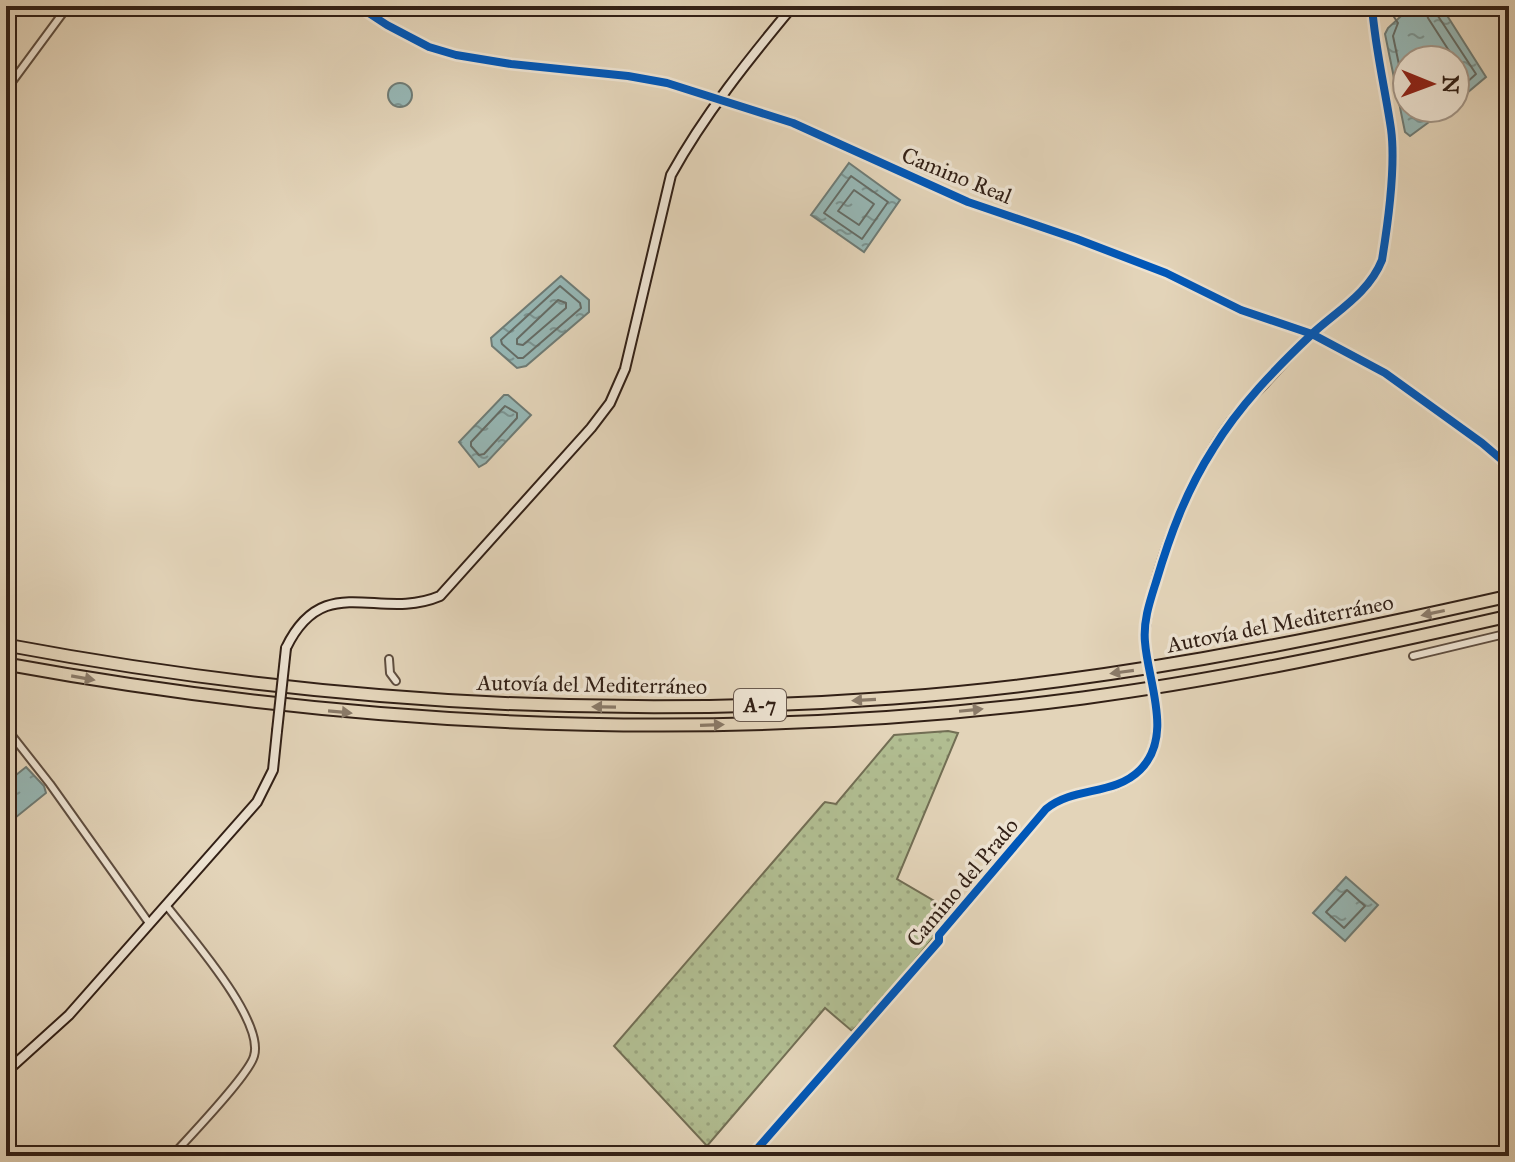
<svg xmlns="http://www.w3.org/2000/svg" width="1515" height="1162" font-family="'IM FELL Great Primer',serif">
<defs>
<pattern id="grass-dots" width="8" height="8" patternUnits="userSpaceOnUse" patternTransform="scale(2)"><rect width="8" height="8" fill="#b1bd91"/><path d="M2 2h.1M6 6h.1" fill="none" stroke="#99a27c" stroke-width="1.8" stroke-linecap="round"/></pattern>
<pattern id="water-ripples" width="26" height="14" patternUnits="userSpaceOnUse" patternTransform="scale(2)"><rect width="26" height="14" fill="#96b7b5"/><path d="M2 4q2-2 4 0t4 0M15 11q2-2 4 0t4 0" fill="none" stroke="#7b9492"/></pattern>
</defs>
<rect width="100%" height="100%" fill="#e3d4b9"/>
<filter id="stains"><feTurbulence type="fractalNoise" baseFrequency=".0025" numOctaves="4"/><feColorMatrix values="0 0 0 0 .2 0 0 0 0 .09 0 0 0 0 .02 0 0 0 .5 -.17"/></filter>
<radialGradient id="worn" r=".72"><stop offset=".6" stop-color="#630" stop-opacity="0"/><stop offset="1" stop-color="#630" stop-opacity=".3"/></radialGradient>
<!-- grass -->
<polygon fill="url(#grass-dots)" stroke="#726e54" stroke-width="2" points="948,731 958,733 897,879 936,902 929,921 934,937 879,1004 852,1031 825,1008 707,1146 614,1046 823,804 825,802 836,804 894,735"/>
<!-- water -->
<g fill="url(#water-ripples)" stroke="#6e7b75" stroke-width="2">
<polygon points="1412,6 1441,6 1486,77 1455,103 1455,60 1407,60 1407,108 1448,108 1410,136 1405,132 1385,34 1388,28"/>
<circle cx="400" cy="95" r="12"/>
<polygon points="849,163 900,200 864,252 811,215"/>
<polygon points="561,276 589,300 589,312 526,366 517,368 492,346 491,338"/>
<polygon points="504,395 508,395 531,415 486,463 479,467 459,442"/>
<polygon points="26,767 44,786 46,793 10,822 6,818 6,783"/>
<polygon points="1346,877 1378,905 1345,941 1313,913"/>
</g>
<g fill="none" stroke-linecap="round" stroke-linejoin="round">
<!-- shore -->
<g stroke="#646c66" stroke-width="2">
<polyline points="1391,6 1392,14 1398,23 1393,36 1407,103"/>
<polyline points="1425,6 1428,18 1462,71 1462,75 1455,80"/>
<polyline points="1435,6 1436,13 1476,74 1455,93"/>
<polygon points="851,176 888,202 862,239 824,213"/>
<polygon points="854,190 874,204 859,225 838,211"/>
<polygon points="560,286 580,303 581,308 523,358 518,358 502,344 501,340"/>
<polygon points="558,300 566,303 566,308 523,345 517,344 517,339"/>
<polygon points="505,406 517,413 517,418 484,454 479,455 471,446 471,442"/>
<polygon points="1347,890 1365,906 1344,928 1326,912"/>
</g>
<!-- minor casing -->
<g stroke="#5e4d3f" stroke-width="10">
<g id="minor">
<polyline points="358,6 387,25 429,47 456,55 511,64 628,76 667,83 793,123 968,202 1077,239 1166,273 1241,310 1312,334 1385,373 1482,443 1509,466"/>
<polyline points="6,90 68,6"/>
<path d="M1145,641C1148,573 1191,474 1231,420C1240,407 1254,396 1265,384C1280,368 1295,351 1311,335C1337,311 1369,294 1382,260C1388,223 1396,166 1391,129C1385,88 1375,48 1372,6"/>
<polyline points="1413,656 1509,633"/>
<polyline points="389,659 390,673 396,681"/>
<polyline points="6,728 50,784 149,923"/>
<path d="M166,905C188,934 265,1020 254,1056C249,1075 188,1138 172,1156"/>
<path d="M751,1156L939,941V935L1046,809C1068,791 1093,794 1118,785C1149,773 1159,743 1156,712"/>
</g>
</g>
<!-- secondary casing -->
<g stroke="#322016" stroke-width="12">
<g id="secondary">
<path d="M286,648C324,569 379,622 440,596L591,428L610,403L625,369L671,175C704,115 749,59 793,6"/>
<polyline points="6,1072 69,1015 257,802 273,770 277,731"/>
</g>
</g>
<!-- motorway casing -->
<g stroke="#322016" stroke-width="15">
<g id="motorway">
<path d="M6,645C299,700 596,720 893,698C1101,683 1306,642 1509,596"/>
<path d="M6,664C362,729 723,745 1083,698C1226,679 1368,648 1509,616"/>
</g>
</g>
<!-- minor -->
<use href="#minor" stroke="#ede3d2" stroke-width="6"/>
<!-- secondary -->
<use href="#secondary" stroke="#ede3d2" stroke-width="8"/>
<!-- motorway -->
<use href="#motorway" stroke="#e3d4b9" stroke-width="11"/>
<!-- minor-bridge casing -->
<g stroke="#5e4d3f" stroke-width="10" stroke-linecap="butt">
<polyline id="minor-bridge" points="1145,641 1156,712"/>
</g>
<!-- secondary-bridge casing -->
<g stroke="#322016" stroke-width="12" stroke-linecap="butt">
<polyline id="secondary-bridge" points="277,731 286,648"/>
</g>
<!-- minor-bridge -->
<use href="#minor-bridge" stroke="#ede3d2" stroke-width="6"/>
<!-- secondary-bridge -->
<use href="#secondary-bridge" stroke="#ede3d2" stroke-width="8"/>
<!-- cycleway casing -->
<g stroke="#ede3d2" stroke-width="13">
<g id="cycleway">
<polyline points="358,6 387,25 429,47 456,55 511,64 628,76 667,83 793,123 968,202 1077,239 1166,273 1241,310 1312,334 1385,373 1482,443 1509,466"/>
<path d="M751,1156L939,941V935L1046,809C1074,786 1114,796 1140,770C1174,736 1148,683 1145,642C1143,621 1150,601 1156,582C1170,535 1186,491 1213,449C1239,406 1276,368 1312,334C1337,311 1369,293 1382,260C1388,223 1396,166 1391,129C1385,88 1375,48 1372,6"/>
</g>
</g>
<!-- cycleway -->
<use href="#cycleway" stroke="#0057b8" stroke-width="8"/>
</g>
<!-- one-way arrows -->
<defs><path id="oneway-solid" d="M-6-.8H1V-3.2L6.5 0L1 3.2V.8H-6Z" transform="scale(2)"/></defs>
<g fill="#8a7a68">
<use href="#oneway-solid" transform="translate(1433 613) rotate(168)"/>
<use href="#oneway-solid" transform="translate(1122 672) rotate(172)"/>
<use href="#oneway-solid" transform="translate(83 678) rotate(10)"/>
<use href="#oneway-solid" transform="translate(864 700) rotate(177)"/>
<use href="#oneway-solid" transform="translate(604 707) rotate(-179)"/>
<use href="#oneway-solid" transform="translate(971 710) rotate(-6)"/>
<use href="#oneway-solid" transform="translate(340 712) rotate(5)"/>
<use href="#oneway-solid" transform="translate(712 725) rotate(-2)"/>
</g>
<g text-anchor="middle" stroke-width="7" stroke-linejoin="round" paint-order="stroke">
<!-- shield labels -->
<rect fill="#ede3d2" stroke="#6a5a4e" stroke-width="2" x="734" y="689" width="52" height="32" rx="6"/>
<g font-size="20" font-weight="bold" fill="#322016">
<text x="760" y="712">A-7</text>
</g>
<!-- street labels -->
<g font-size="22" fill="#322016" stroke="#ede3d2">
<text transform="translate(957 175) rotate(22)" y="8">Camino Real</text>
<text transform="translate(1280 623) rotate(-11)" y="8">Autovía del Mediterráneo</text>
<text transform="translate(592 684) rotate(1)" y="8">Autovía del Mediterráneo</text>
<text transform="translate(962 882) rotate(-50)" y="8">Camino del Prado</text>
</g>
</g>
<!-- margin -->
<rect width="1515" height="1162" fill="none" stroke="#e3d4b9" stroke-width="32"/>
<rect x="8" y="8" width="1499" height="1146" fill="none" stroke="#322016" stroke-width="4"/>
<rect x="16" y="16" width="1483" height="1130" fill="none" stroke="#322016" stroke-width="2"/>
<!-- north arrow -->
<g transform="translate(1431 84) rotate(91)"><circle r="38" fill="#ede3d2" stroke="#a29587" stroke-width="2"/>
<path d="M0-6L14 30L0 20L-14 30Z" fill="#8f2418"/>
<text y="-12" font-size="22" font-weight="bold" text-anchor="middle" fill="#322016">N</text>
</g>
<rect width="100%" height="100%" filter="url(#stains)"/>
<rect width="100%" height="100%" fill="url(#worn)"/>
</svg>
